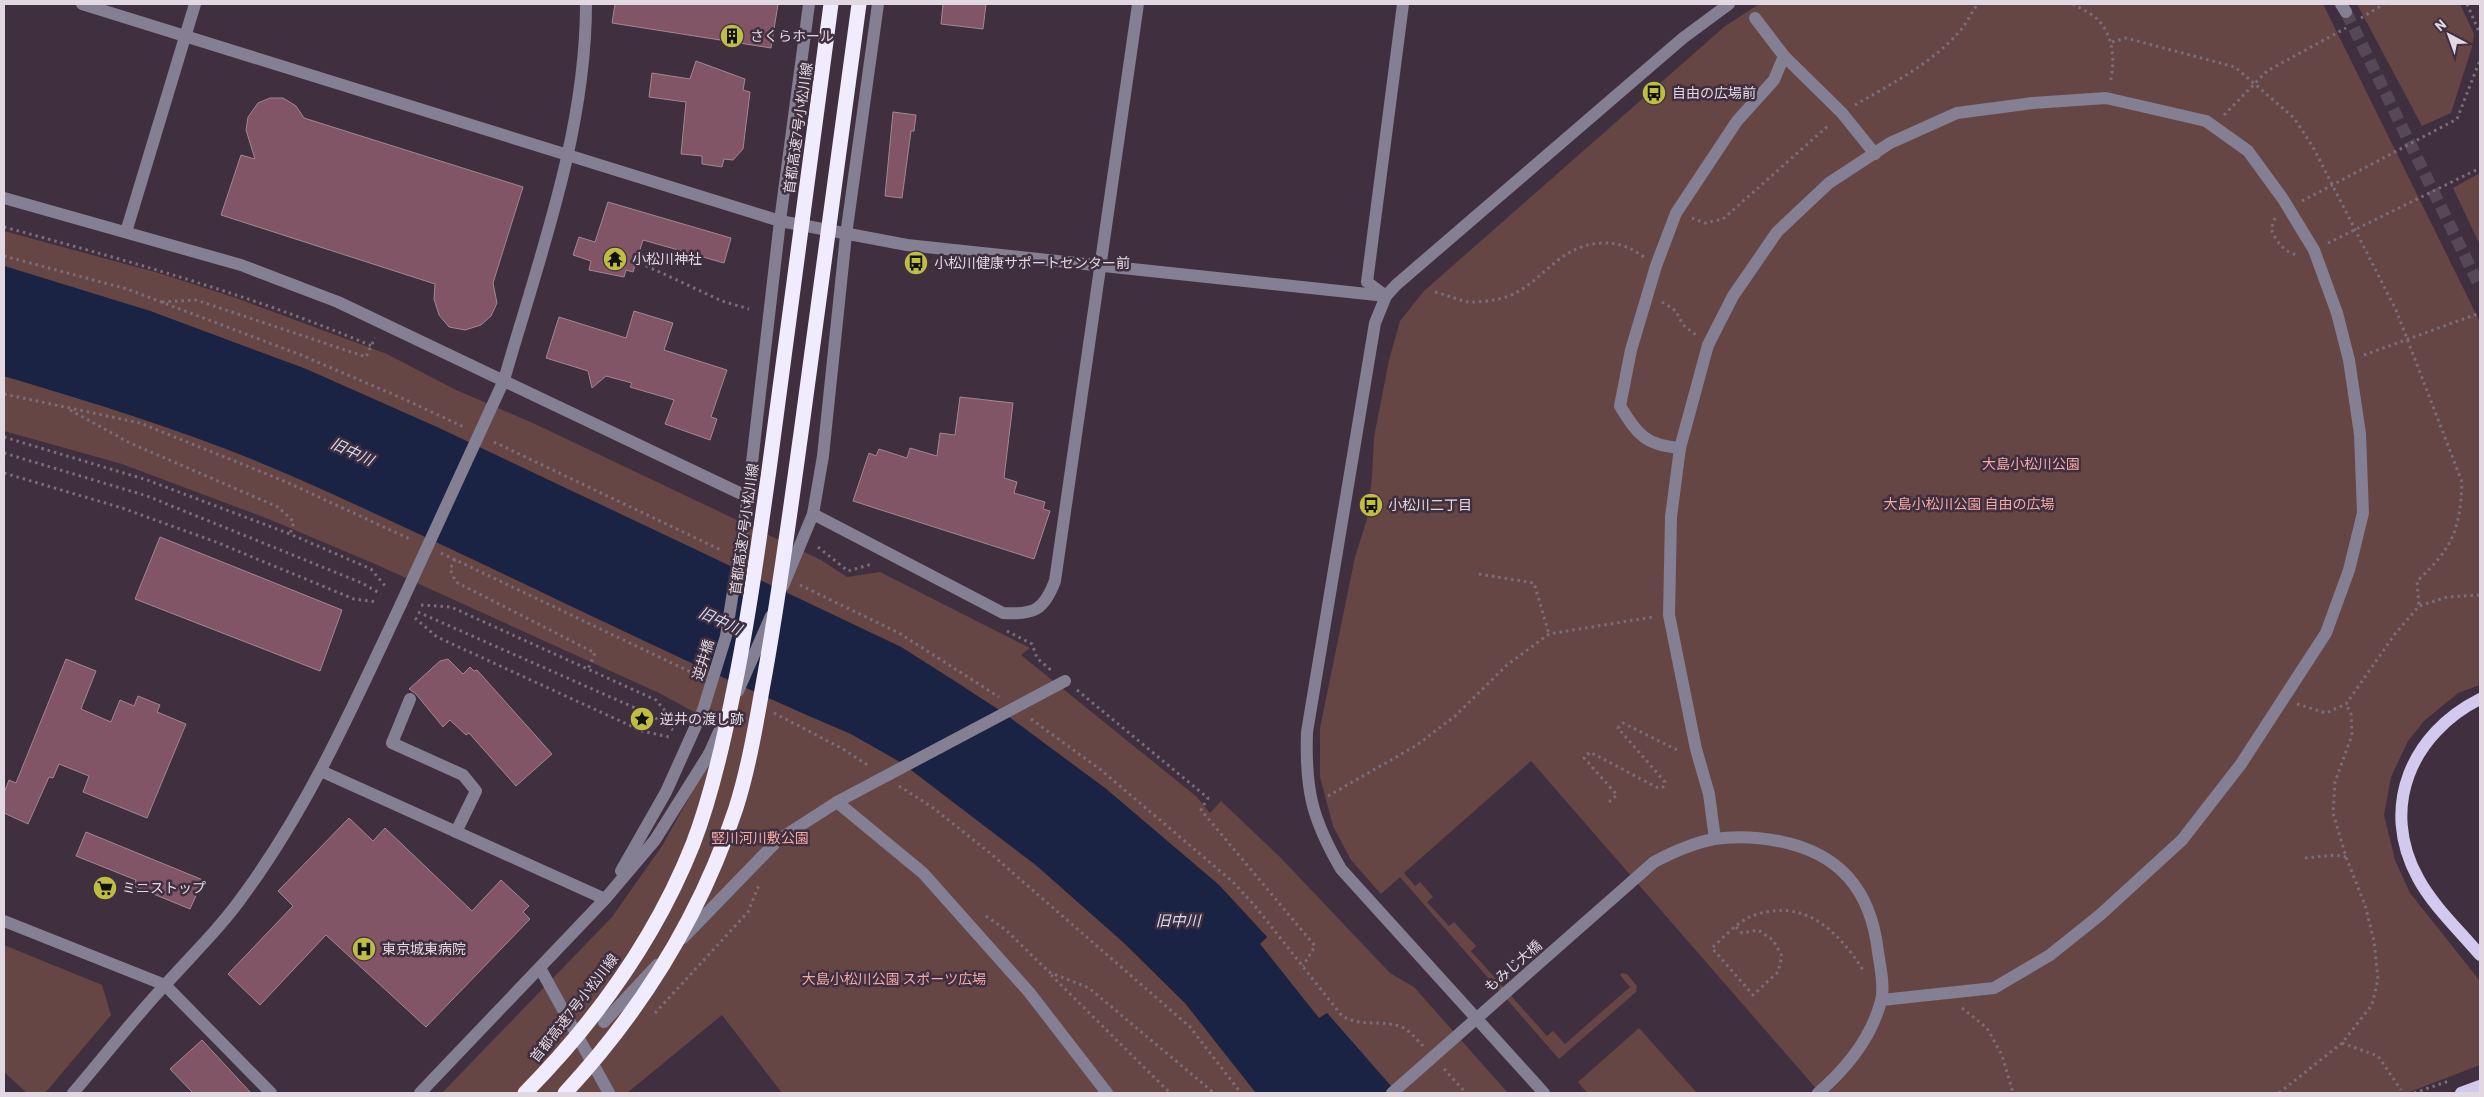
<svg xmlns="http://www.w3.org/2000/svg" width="2484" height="1097" font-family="Barlow,'Noto Sans JP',sans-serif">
<rect width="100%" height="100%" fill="#3f2f3f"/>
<!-- green -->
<g fill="#664644">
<polygon points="1759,4 2323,4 2480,322 2480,685 2458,693 2424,721 2408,741 2391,777 2384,815 2395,860 2410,893 2480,981 2480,1065 2407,1093 1820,1093 1531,761 1404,873 1415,886 1420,882 1433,897 1427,902 1449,926 1454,922 1476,946 1471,951 1547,1036 1553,1031 1565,1044 1630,987 1620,975 1622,973 1627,974 1637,986 1636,992 1559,1059 1400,877 1381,894 1351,860 1333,826 1320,777 1320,728 1355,557 1367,519 1372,477 1374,437 1389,360 1400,321 1424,291 1724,27"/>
<polygon points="2357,4 2460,4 2474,34 2472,47 2451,113 2422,126"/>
<polygon points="2480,173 2480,245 2453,188"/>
<polygon points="4,231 162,274 236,298 387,354 454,389 535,424 821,560 847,577 880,572 1030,648 1021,655 1197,797 1210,813 1221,801 1280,857 1390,973 1414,987 1508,1093 1397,1093 1327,1013 1319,1019 1259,943 1267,937 1219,885 1105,788 960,684 901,647 439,428 306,369 150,311 4,266"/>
<path d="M4,376C101,405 199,435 292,476C480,559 662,654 851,734L902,763L1037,866L1123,942L1185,1003L1256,1093H782L722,1015L627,1093H442L612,917L662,846L706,767L724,728L659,693L375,564L271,520L122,464L4,431Z"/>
<polygon points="4,945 102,985 111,1015 45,1093 27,1093 4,1072"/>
<polygon points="1639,1028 1697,1093 1587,1093 1578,1082"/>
</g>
<!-- water -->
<path fill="#1a2344" d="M4,266L150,311L306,369L439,428L901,647L1001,711L1105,788L1219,885L1267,937L1260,944L1319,1018L1327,1013L1397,1093H1256L1185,1003L1123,942L1037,866L902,763L851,734C662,654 480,559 292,476C199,435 101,405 4,376Z"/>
<!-- building -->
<g fill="#815566" stroke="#a28791">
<polygon points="615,4 778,4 771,48 612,23"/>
<polygon points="943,4 986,4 983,29 941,24"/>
<polygon points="696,61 745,79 743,90 750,92 743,149 733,160 724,159 722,167 702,164 702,156 681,154 686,102 649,97 652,73 690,79"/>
<polygon points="270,98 283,98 296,106 304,118 523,187 493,283 497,303 491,316 481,325 465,330 449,327 439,315 434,299 435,284 221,215 241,155 255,159 246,130 248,117 258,103"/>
<polygon points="893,112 916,115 914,131 911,131 902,198 885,196"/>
<polygon points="608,202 731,238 724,263 643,240 633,272 626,270 624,277 589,270 591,261 573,255 579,237 595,242"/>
<polygon points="634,311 673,323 664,350 727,370 711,417 717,419 710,440 665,424 674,400 630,387 632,383 606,376 592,388 588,371 546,358 559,317 626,338"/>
<polygon points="960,397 1013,403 1004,478 1017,482 1014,493 1045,502 1043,509 1050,511 1034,559 853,501 869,453 876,456 879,449 907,458 910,448 937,456 940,433 955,435"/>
<polygon points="160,537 342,610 320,671 135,599"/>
<polygon points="66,659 96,671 81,709 111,722 120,700 134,706 138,696 160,705 157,712 186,724 147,818 83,792 89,776 59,764 53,778 49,777 28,824 4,813 4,793 9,780 16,783"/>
<polygon points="448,659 463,674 470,667 474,671 477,670 552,754 516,786 469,733 466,735 450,720 443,727 416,694 409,689 440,661"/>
<polygon points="349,818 373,841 385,828 472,911 501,880 529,906 523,912 530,919 426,1027 326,935 260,1005 228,974 293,906 278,891"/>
<polygon points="86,832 203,880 190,909 134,886 136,880 76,856"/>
<polygon points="202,1040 251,1093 193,1093 170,1069"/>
</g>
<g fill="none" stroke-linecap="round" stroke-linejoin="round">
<!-- minor-tunnel -->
<polyline stroke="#574857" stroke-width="12" stroke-dasharray="12 6" stroke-linecap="butt" points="2346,12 2480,287"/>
<!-- path -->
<g stroke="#7b6d7b" stroke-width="3" stroke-dasharray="2.5 4" stroke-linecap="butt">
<path d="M2073,4C2081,9 2094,14 2100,22C2114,39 2115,62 2110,83"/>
<polyline points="2467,4 2480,34"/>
<polyline points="2361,18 2384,4"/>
<path d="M2112,42L2126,38L2235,67L2294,118L2313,147L2396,310L2462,482C2460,530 2453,548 2417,581L2419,606"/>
<path d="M1855,105C1891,84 1931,64 1959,32C1967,24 1971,12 1978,4"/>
<polyline points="2224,115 2267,71 2346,28"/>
<polyline points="2302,201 2457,119 2480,60"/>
<polyline points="1692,218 1705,223 1723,219 1830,124"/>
<path d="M2275,218L2271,229C2276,241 2284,252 2297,255"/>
<path d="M4,227C129,261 252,295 372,346"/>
<polyline points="2328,243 2480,168"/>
<polyline points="4,256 127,289 301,355 404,399 464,427"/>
<polyline points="640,263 722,301 749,309"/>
<path d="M1435,292C1445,295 1454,298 1464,301C1474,304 1496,300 1506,297C1543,284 1556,246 1601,243C1618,242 1630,247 1644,257"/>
<polyline points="162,302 196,300 366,357 375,338"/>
<polyline points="1662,302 1676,311 1683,325 1696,335"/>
<polyline points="2364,355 2480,313"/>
<polyline points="4,394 140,423 284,481 412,540"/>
<polyline points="70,410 130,443 278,507 294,522 290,534"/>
<polyline points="4,437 147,480 290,534 371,569 386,587"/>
<polyline points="494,442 723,551"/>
<polyline points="4,453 147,496 362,583 381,594"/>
<polyline points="4,473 122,508 216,542 354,599 377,602"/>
<polyline points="818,547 848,571 872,564"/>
<polyline points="441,553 697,675"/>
<polyline points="455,559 450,569 456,582 595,653 588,669"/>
<polyline points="1479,574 1534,583 1549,634"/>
<polyline points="800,585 899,633 999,697"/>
<polyline points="421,605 451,607 656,700 676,724"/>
<polyline points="418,612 651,715 673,730"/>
<polyline points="415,618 437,637 642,731 669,737"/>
<polyline points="1007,631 1032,644 1037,658 1052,671"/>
<polyline points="1077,690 1208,798 1201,810 1315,946 1303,966"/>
<polyline points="2297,704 2326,713 2346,704 2395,634 2419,606 2447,597 2480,595"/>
<polyline points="774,713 843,749 869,766"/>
<path d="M1031,719L1101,770L1233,882L1255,906L1342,1016C1362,1027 1379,1020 1399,1026C1409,1029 1416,1039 1423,1046"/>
<polyline points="899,786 932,807 990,853 1190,1027 1241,1093"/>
<polyline points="1328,796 1417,745 1455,716 1507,665 1549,634 1653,617"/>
<polyline points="1609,802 1617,795 1584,758 1590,752 1658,788 1663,787 1665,782 1618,728 1623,723 1679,751"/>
<polyline points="2305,858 2336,855 2346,857"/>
<polyline points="986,916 1006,930 1049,972 1089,988 1214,1093"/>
<path d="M1736,927L1742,933L1758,930L1773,940L1782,956L1778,972L1753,995L1712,948C1724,937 1739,920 1755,915C1805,898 1838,931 1863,970"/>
<polyline points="1051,975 1170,1093"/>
<polyline points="1962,1008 1987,1028 2002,1055 2013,1093"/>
<polyline points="655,1013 748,912 759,885"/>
<polyline points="2342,1043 2378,1056 2401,1090"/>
<polyline points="1444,1069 1466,1093"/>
<polyline points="2279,1093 2342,1043 2372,1005 2378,979 2374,941 2365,905 2346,857 2333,813 2335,782 2352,735 2351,714 2346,704"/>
<polyline points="2414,1093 2449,1081"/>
</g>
<!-- minor -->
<g stroke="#847f92" stroke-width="12">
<polyline points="82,4 780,221 907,245 1386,296"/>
<path d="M878,4L846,235L823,456L813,514L1003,613C1034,615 1044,610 1055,581L1138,4"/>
<polyline points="2341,4 2346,12"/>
<polyline points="1784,56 1842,113 1875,154"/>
<polyline points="4,198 241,265 338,302 748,497 780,221 809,4"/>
<polyline points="126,232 195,4"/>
<polyline points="1386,296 1367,282 1403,4"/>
<path d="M504,380C539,258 586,132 586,4"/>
<path d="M1680,448C1645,445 1638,435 1620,406L1631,350L1656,266L1676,213L1737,121L1774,80L1784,56L1755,18"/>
<polyline points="410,699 392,743 463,775 476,791 456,832"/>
<polyline points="321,771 605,899"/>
<polyline points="1715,839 1709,794 1696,749 1669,615 1671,517 1680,448 1708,345 1733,296 1777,232 1829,183 1890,143 1957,113 2033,103 2106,98 2206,121 2248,151 2283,199 2314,250 2337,313 2349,360 2360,434 2363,513 2349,570 2326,633 2241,764 2182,840 2100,915 2050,955 1994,988 1882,1000"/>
<path d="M1654,862C1673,852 1693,843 1714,839C1735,836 1758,837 1778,841C1840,853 1871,890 1878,952C1880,966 1885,987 1881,1001C1871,1039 1847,1068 1818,1093"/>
<polyline points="621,871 666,792 689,741"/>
<polyline points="4,921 165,985 271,1093"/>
<polyline points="683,938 778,840 837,802 923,873 1029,992 1107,1093"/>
<polyline points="540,968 609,1093"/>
<polyline points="604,1022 657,965"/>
<path d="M73,1093C104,1057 133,1019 166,984C193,954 222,926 245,893C310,804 354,704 401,604"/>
<polyline points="420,1093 605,899 655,840 709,754"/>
<path d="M1544,1093L1341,869C1312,819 1305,790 1307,732L1375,323L1386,296L1396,285L1683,38L1729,4"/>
</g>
<!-- major -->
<g stroke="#d3c9ee" stroke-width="12">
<path d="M2480,699C2412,733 2379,807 2418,878C2433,906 2460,931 2480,955"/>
<polyline points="2461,1093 2480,1086"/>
</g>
<!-- minor-bridge -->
<g stroke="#847f92" stroke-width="12">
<polyline points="783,586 813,514"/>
<polyline points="401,604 504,380"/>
<polyline points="738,691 771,616"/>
<polyline points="689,741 703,710 726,636 748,497"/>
<polyline points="709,754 723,723"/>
<polyline points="837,802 1065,681"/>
<polyline points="1392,1093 1654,862"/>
</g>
<!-- highway-bridge -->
<g stroke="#f0ebfd" stroke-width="15">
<path d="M525,1093C595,1022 656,937 693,844C711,797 722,749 732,699C748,623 758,547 769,470C789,314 810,159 831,4"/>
<path d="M565,1093C643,1009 700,917 736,808C748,770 755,730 762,690C778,605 789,519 801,433C820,290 839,147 859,4"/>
</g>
</g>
<!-- icons -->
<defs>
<g id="building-disc" transform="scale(1.25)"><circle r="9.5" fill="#c0be40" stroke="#3f2f3f"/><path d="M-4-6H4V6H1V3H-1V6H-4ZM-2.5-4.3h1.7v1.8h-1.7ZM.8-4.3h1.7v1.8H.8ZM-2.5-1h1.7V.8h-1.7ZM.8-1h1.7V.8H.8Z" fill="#111"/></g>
<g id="bus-disc" transform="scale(1.25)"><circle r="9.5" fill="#c0be40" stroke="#3f2f3f"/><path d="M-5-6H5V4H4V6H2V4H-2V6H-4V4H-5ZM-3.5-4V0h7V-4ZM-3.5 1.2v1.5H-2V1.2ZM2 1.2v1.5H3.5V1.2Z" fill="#111"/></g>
<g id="temple-disc" transform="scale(1.25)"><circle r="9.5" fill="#c0be40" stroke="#3f2f3f"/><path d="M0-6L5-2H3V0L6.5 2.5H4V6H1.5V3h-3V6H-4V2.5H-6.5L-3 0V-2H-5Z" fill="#111"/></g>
<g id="sight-disc" transform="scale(1.25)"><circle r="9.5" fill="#c0be40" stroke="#3f2f3f"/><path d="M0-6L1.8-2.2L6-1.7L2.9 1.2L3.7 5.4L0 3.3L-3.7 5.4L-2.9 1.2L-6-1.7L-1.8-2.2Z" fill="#111"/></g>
<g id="supermarket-disc" transform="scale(1.25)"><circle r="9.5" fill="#c0be40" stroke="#3f2f3f"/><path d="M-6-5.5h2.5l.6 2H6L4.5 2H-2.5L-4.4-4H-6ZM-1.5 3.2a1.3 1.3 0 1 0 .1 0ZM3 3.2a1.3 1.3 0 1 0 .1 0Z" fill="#111"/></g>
<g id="hospital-disc" transform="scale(1.25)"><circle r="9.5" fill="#c0be40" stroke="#3f2f3f"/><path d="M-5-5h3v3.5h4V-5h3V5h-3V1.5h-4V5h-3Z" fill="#111"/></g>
</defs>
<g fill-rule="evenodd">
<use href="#building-disc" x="732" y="36"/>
<use href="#bus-disc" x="1654" y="93"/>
<use href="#temple-disc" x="615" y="259"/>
<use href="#bus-disc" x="916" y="263"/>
<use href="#bus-disc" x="1371" y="505"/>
<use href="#sight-disc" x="642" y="719"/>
<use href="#supermarket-disc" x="105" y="888"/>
<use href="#hospital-disc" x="364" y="949"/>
</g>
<g text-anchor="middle" stroke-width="5" stroke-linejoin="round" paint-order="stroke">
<!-- poi labels -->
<g font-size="14" fill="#e2d8e2" stroke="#3f2f3f" text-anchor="start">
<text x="750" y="41">さくらホール</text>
<text x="1672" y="98">自由の広場前</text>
<text x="632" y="264">小松川神社</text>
<text x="934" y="268">小松川健康サポートセンター前</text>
<text x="1388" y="510">小松川二丁目</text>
<text x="660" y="724">逆井の渡し跡</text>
<text x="122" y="893">ミニストップ</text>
<text x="382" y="954">東京城東病院</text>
</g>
<!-- street labels -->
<g font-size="14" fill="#e2d8e2" stroke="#3f2f3f">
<text transform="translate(798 128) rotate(-82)" y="5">首都高速7号小松川線</text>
<text transform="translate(744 529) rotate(-82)" y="5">首都高速7号小松川線</text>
<text transform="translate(703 660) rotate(-73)" y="5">逆井橋</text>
<text transform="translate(1513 966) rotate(-41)" y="5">もみじ大橋</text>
<text transform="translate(574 1008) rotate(-52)" y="5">首都高速7号小松川線</text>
</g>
<!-- park labels -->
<g font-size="14" fill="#f6a9a4" stroke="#3f2f3f">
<text x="2031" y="469">大島小松川公園</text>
<text x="1969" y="509">大島小松川公園 自由の広場</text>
<text x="760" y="843">竪川河川敷公園</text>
<text x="894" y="984">大島小松川公園 スポーツ広場</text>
</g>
<!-- water labels -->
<g font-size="15" font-style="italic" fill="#d3dcf6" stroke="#3f2f3f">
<text transform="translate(352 452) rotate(25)" y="5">旧中川</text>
<text transform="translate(720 621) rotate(25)" y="5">旧中川</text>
<text x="1178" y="926">旧中川</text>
</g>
</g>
<!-- border -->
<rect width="2484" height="1097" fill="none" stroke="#e2d8e2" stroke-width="10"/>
<!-- north arrow -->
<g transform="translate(2449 35) rotate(319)" stroke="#3f2f3f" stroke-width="4" paint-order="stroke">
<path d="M0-4L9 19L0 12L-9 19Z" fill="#e2d8e2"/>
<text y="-8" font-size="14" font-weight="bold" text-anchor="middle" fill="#e2d8e2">N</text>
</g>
</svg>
